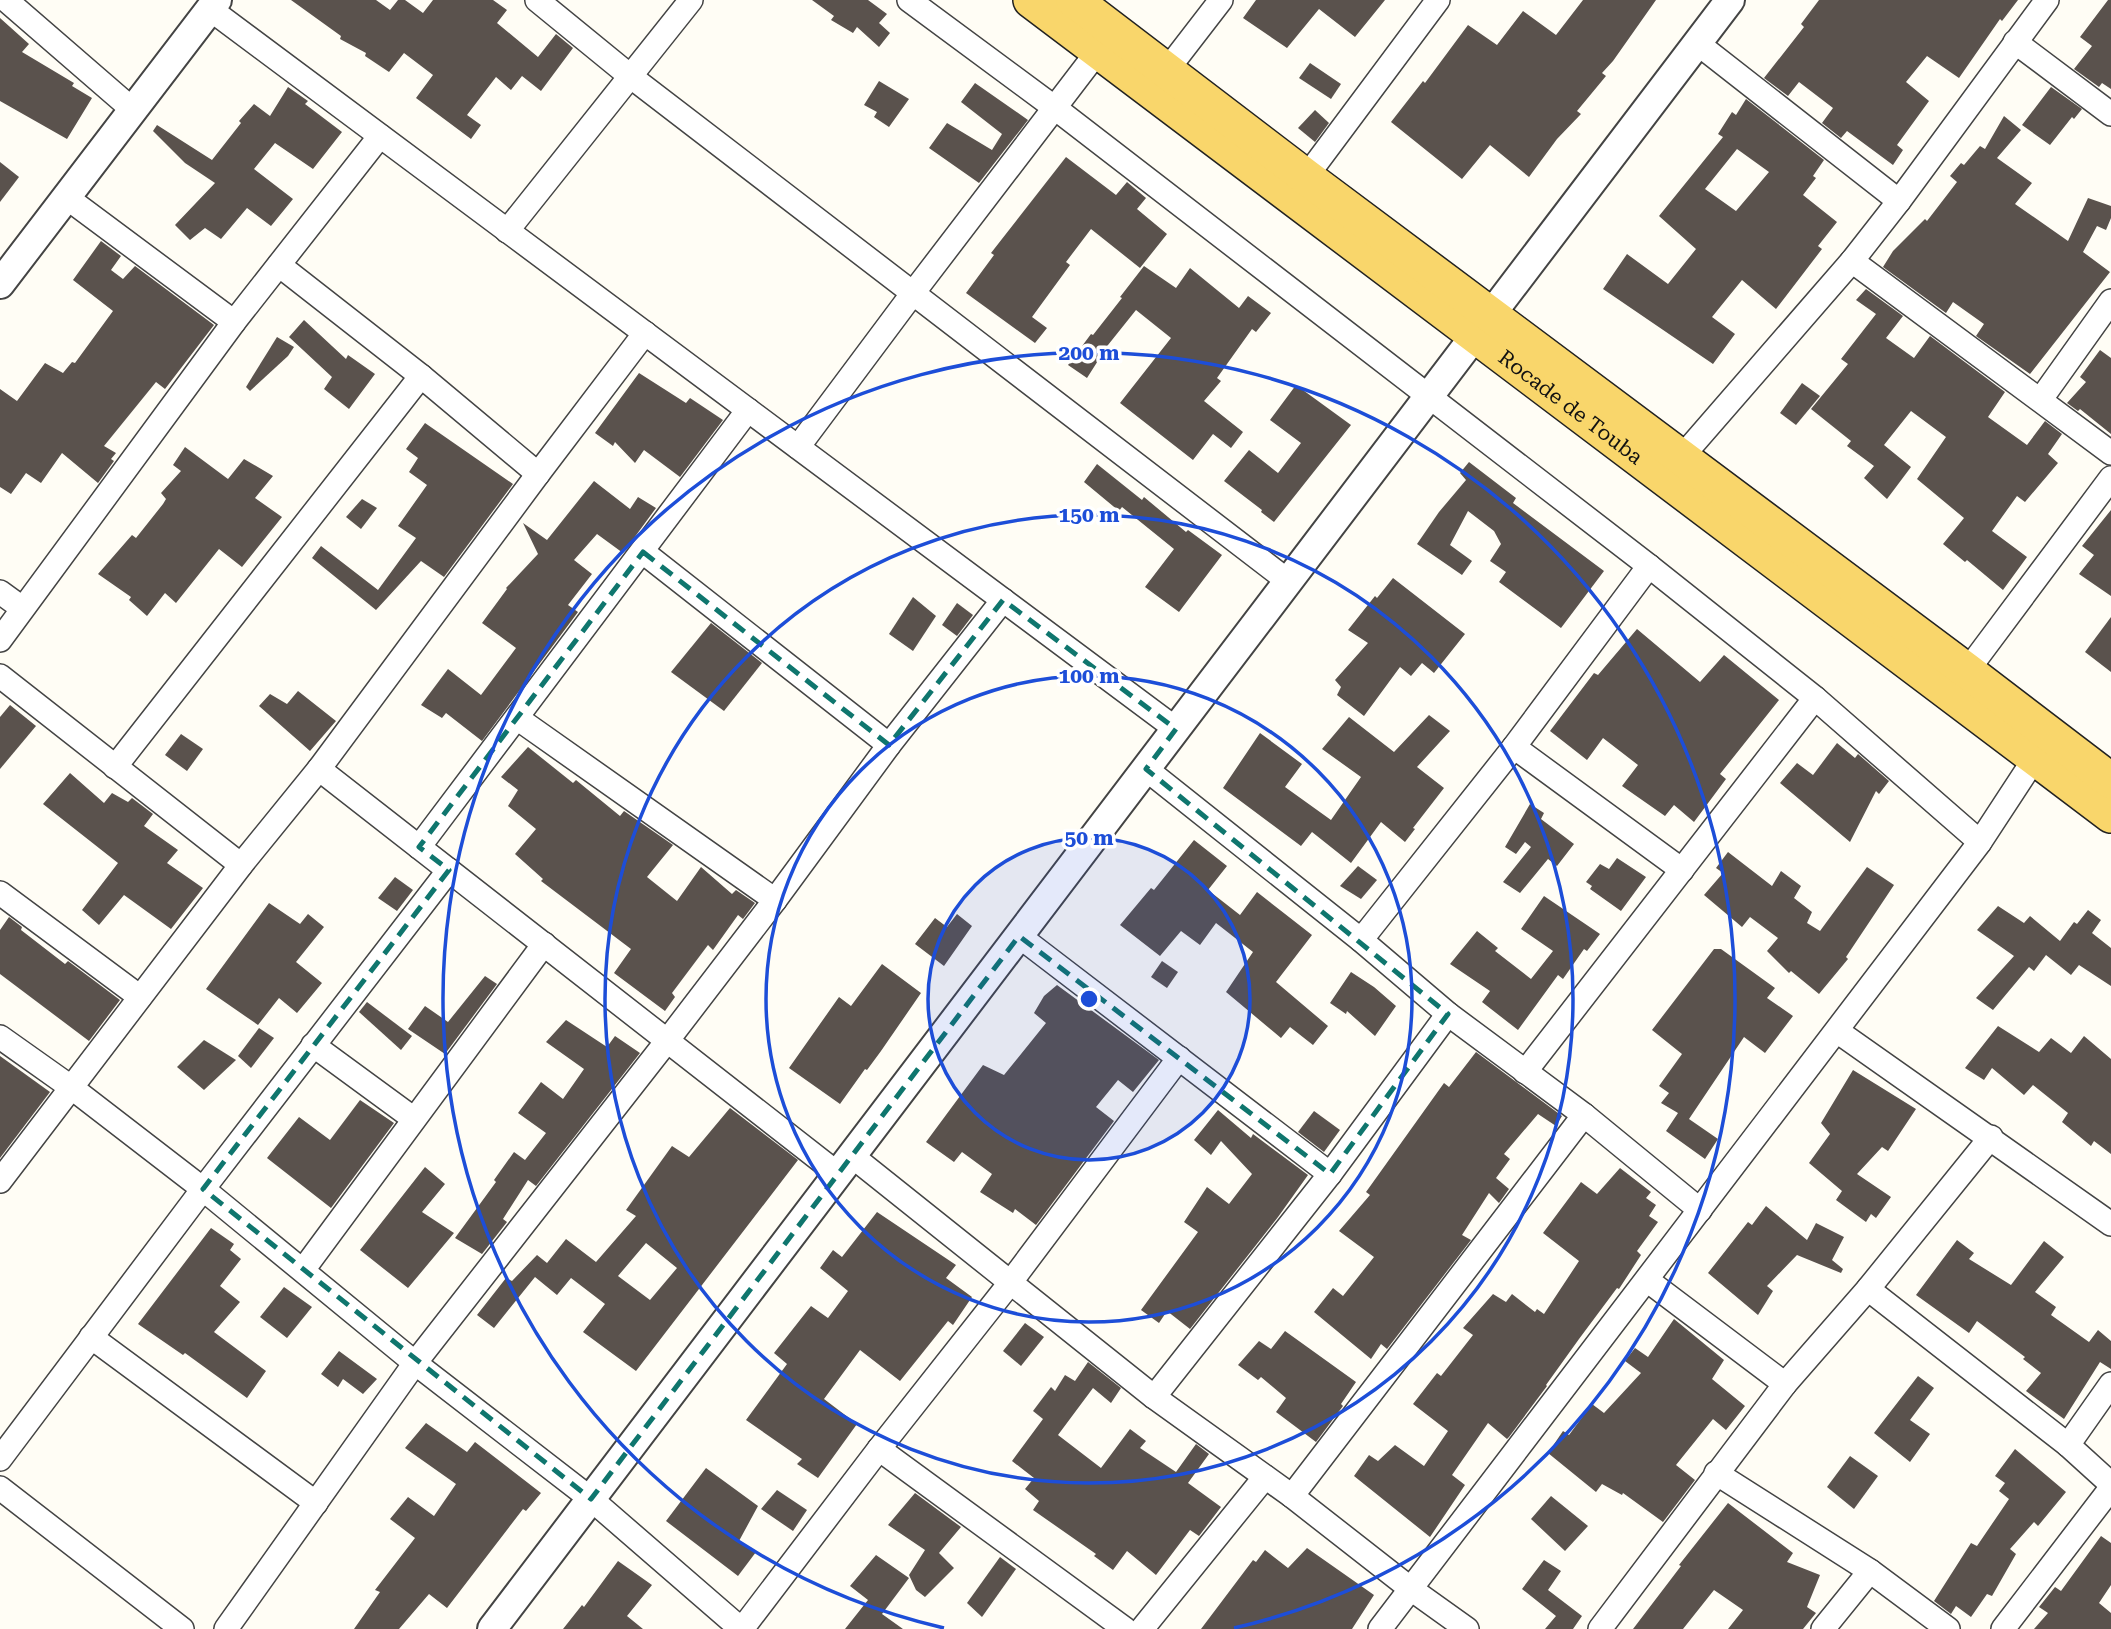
<svg xmlns="http://www.w3.org/2000/svg" width="2111" height="1629" font-family="'Roboto Serif',serif">
<rect width="100%" height="100%" fill="#fffdf5"/>
<!-- building -->
<g fill="#5a524d" fill-rule="evenodd">
<polygon points="291,0 376,0 390,10 398,0 405,0 423,13 433,0 493,0 507,10 497,23 538,57 556,34 573,48 541,91 522,76 511,90 496,77 467,115 481,125 471,139 416,98 433,75 404,53 389,72 365,56 366,53 340,39 341,36"/>
<polygon points="812,0 868,0 887,14 879,23 890,33 879,47 857,27 853,33 831,20 834,16"/>
<polygon points="1256,0 1385,0 1355,37 1319,9 1287,48 1243,18"/>
<polygon points="1583,0 1656,0 1613,61 1602,73 1606,76 1577,111 1581,114 1557,139 1529,177 1490,145 1462,179 1391,122 1423,81 1425,83 1468,25 1497,45 1523,11 1556,35"/>
<polygon points="1819,0 2018,0 2002,21 2000,19 1959,78 1927,56 1906,82 1929,101 1897,145 1903,150 1893,165 1847,131 1841,138 1822,123 1833,108 1799,82 1788,96 1764,78 1804,27 1801,24"/>
<polygon points="2108,0 2111,0 2111,89 2102,83 2099,87 2074,69 2092,46 2080,37"/>
<polygon points="0,18 29,44 22,52 74,83 72,86 92,98 67,139 0,101"/>
<polygon points="1310,63 1341,84 1331,99 1299,78"/>
<polygon points="879,81 909,99 889,127 874,117 877,112 864,105"/>
<polygon points="975,83 1028,120 979,183 929,148 947,123 992,150 1002,134 961,102"/>
<polygon points="288,87 308,101 305,104 342,132 313,169 275,143 254,169 293,199 271,226 247,208 221,239 205,228 190,240 175,225 215,183 185,163 153,131 157,125 212,160 241,123 239,121 254,104 270,116"/>
<polygon points="2051,87 2082,109 2074,119 2072,117 2050,145 2022,125"/>
<path d="M1746,99L1824,160L1813,176L1816,178L1803,195L1837,222L1818,246L1822,249L1776,309L1742,280L1712,317L1735,334L1713,364L1603,289L1627,254L1668,284L1696,249L1659,216L1723,137L1718,134L1732,112L1736,115ZM1737,149L1769,172L1736,211L1705,189Z"/>
<polygon points="1315,110 1329,123 1315,142 1298,128"/>
<polygon points="2004,116 2021,130 1997,158 2032,183 2015,204 2068,241 2088,198 2111,206 2111,218 2106,230 2097,226 2083,252 2110,272 2030,374 1976,336 1984,324 1953,302 1946,313 1883,267 1893,251 1925,219 1927,221 1957,182 1950,176 1961,163 1964,165 1980,146 1985,149"/>
<polygon points="1066,157 1116,195 1127,182 1146,198 1137,209 1167,234 1140,268 1091,229 1066,262 1070,265 1032,317 1047,328 1035,343 966,293 994,255 991,253"/>
<polygon points="0,162 19,177 0,202"/>
<polygon points="101,241 121,256 111,270 123,279 135,266 214,325 165,389 156,382 104,446 116,453 111,459 114,461 98,483 62,453 41,483 26,473 11,494 0,487 0,389 17,401 45,363 63,373 72,362 75,363 113,311 73,280"/>
<polygon points="1144,266 1176,288 1190,268 1239,308 1248,296 1271,313 1256,332 1252,329 1217,378 1221,381 1204,401 1243,432 1231,448 1213,434 1193,460 1120,403 1171,338 1136,310 1108,345 1087,378 1068,365 1091,334 1093,335 1122,298 1120,297"/>
<polygon points="1866,289 1903,316 1886,338 1914,358 1930,336 2005,392 1988,417 2027,445 2045,421 2062,434 2048,454 2058,463 2025,502 2017,496 1992,531 2027,557 2003,590 1967,560 1965,562 1943,544 1964,518 1917,479 1946,437 1911,411 1884,445 1911,467 1887,499 1864,478 1874,466 1847,446 1851,441 1811,409 1848,364 1841,359 1876,314 1856,300"/>
<polygon points="304,320 346,359 348,355 375,374 349,409 324,389 332,377 289,337"/>
<polygon points="277,337 294,347 288,356 250,391 246,387"/>
<polygon points="2100,350 2111,358 2111,434 2080,409 2078,411 2067,403 2086,382 2080,377"/>
<polygon points="639,373 686,403 690,398 723,420 680,477 644,450 635,463 615,442 613,446 595,433"/>
<polygon points="1802,383 1820,396 1796,425 1780,413"/>
<polygon points="1296,385 1351,425 1274,522 1261,512 1262,510 1224,481 1249,450 1278,473 1301,443 1270,420"/>
<polygon points="425,423 513,484 444,577 421,561 376,610 312,558 321,546 378,590 416,538 398,526 427,485 409,472 418,458 406,449"/>
<polygon points="185,447 228,479 244,459 273,476 255,498 282,517 242,567 219,549 176,603 165,593 147,616 129,600 131,597 98,574 132,535 136,538 163,504 166,499 161,493 181,471 173,465"/>
<polygon points="1469,462 1516,498 1513,503 1604,571 1561,628 1499,582 1506,572 1490,561 1501,544 1494,531 1468,511 1450,545 1472,561 1462,575 1417,544 1439,512 1466,480 1460,473"/>
<polygon points="1097,464 1142,500 1144,497 1186,532 1188,530 1222,555 1179,612 1145,587 1174,549 1122,507 1119,511 1084,482"/>
<polygon points="594,481 630,509 638,497 656,508 623,553 597,534 574,560 592,574 568,605 578,612 482,741 446,713 442,718 421,705 448,669 481,695 516,648 482,623 507,589 506,588 538,554 523,523 547,540"/>
<polygon points="362,499 377,508 361,529 346,517"/>
<polygon points="2111,510 2111,596 2079,574 2094,555 2082,546"/>
<polygon points="1393,578 1465,634 1434,673 1422,663 1411,676 1400,667 1364,716 1337,695 1341,687 1335,680 1368,643 1348,630 1375,596 1377,598"/>
<polygon points="913,597 936,616 913,651 889,634"/>
<polygon points="957,603 973,615 957,636 942,625"/>
<polygon points="2111,617 2111,672 2085,652"/>
<polygon points="711,623 762,663 724,711 671,672"/>
<polygon points="1637,629 1700,682 1724,655 1779,700 1720,774 1726,779 1694,822 1674,805 1665,816 1622,786 1638,765 1603,738 1587,760 1550,731 1594,673 1598,675"/>
<polygon points="298,691 336,721 310,751 259,706 270,694 287,704"/>
<polygon points="10,705 36,726 0,769 0,717"/>
<polygon points="1429,715 1450,731 1417,767 1444,788 1413,828 1415,829 1405,842 1381,822 1351,863 1312,832 1301,846 1223,788 1260,733 1302,764 1285,787 1331,820 1361,777 1322,749 1349,717 1394,752"/>
<polygon points="181,734 203,749 187,771 165,755"/>
<polygon points="1837,743 1855,758 1858,754 1889,781 1879,794 1876,791 1850,842 1780,783 1797,763 1813,775"/>
<polygon points="528,747 573,783 576,780 620,816 624,811 673,845 647,877 677,901 701,867 732,894 736,890 755,903 743,919 738,915 713,950 708,945 672,993 675,997 665,1011 614,973 631,949 541,881 543,879 515,854 536,829 508,806 518,790 501,777"/>
<polygon points="70,773 104,803 112,793 128,802 132,798 153,814 144,826 178,850 167,863 203,888 171,929 124,895 99,925 82,910 118,863 43,804"/>
<polygon points="1530,804 1544,813 1541,819 1574,844 1557,866 1548,859 1520,893 1503,882 1531,847 1525,842 1516,854 1505,847"/>
<polygon points="1194,840 1227,866 1208,890 1240,915 1257,892 1312,935 1276,982 1328,1026 1313,1045 1290,1027 1281,1038 1226,992 1253,952 1216,923 1200,945 1181,931 1160,956 1120,925 1151,888 1154,890"/>
<polygon points="1728,852 1772,886 1781,871 1801,886 1794,898 1812,912 1807,923 1820,931 1867,867 1894,885 1846,957 1848,959 1819,994 1791,971 1789,973 1767,951 1778,938 1750,917 1742,927 1704,895 1723,873 1716,868"/>
<polygon points="1617,858 1646,877 1621,911 1590,889 1592,886 1586,882 1600,864 1609,869"/>
<polygon points="1358,866 1377,880 1361,899 1340,886"/>
<polygon points="395,877 413,890 397,911 378,898"/>
<polygon points="1544,896 1600,934 1587,951 1584,949 1563,979 1558,975 1518,1030 1482,1002 1490,991 1450,964 1477,931 1498,948 1495,951 1531,979 1553,951 1521,929"/>
<polygon points="269,903 300,924 308,914 324,927 296,962 322,983 297,1013 279,998 258,1025 206,989"/>
<polygon points="1998,906 2024,923 2030,916 2060,941 2074,922 2077,924 2088,910 2101,920 2092,933 2111,948 2111,986 2079,965 2071,975 2046,955 2034,971 2029,967 1993,1010 1976,998 2014,956 1977,930"/>
<polygon points="957,914 972,926 944,966 915,944 935,918 947,927"/>
<polygon points="9,917 22,927 21,930 65,964 68,961 120,1000 89,1041 0,974 0,930"/>
<polygon points="1714,949 1721,949 1775,988 1767,998 1793,1016 1765,1053 1744,1037 1689,1119 1718,1139 1705,1159 1666,1131 1678,1113 1661,1103 1669,1093 1659,1086 1682,1054 1652,1030"/>
<polygon points="1162,961 1178,972 1167,988 1151,977"/>
<polygon points="882,964 921,993 881,1051 867,1070 865,1069 840,1104 789,1068 839,997 851,1006"/>
<polygon points="1351,972 1374,987 1396,1006 1375,1036 1347,1011 1346,1014 1330,1003"/>
<polygon points="485,976 497,984 445,1054 408,1029 425,1006 448,1022"/>
<polygon points="1057,985 1159,1060 1133,1092 1118,1080 1096,1107 1114,1121 1036,1225 1015,1209 1013,1213 980,1192 992,1174 962,1152 954,1162 926,1142 983,1065 1004,1075 1046,1023 1034,1013 1044,996"/>
<polygon points="367,1002 412,1036 401,1050 359,1012"/>
<polygon points="566,1020 607,1047 615,1036 640,1053 536,1186 528,1180 503,1219 507,1222 482,1254 455,1238 496,1182 494,1180 514,1152 525,1160 546,1133 518,1113 541,1082 563,1099 584,1069 546,1042"/>
<polygon points="1998,1026 2039,1052 2051,1038 2071,1053 2084,1036 2111,1059 2111,1154 2094,1141 2091,1146 2062,1122 2068,1113 2033,1085 2024,1095 1992,1068 1984,1080 1965,1068"/>
<polygon points="259,1028 274,1038 251,1068 238,1056"/>
<polygon points="204,1040 236,1060 204,1090 177,1067"/>
<polygon points="1476,1052 1562,1116 1556,1126 1538,1114 1504,1154 1510,1159 1496,1178 1509,1189 1499,1203 1489,1193 1462,1235 1471,1240 1387,1349 1381,1344 1371,1359 1314,1312 1333,1288 1343,1296 1374,1257 1339,1231 1370,1195 1366,1192 1444,1083 1449,1087"/>
<polygon points="0,1056 50,1092 0,1158"/>
<polygon points="1853,1070 1916,1109 1888,1151 1882,1147 1857,1174 1891,1197 1876,1218 1871,1214 1866,1222 1836,1200 1842,1191 1809,1163 1830,1134 1821,1123"/>
<polygon points="360,1100 394,1123 331,1208 267,1158 299,1117 330,1140"/>
<path d="M730,1108L798,1160L636,1371L583,1332L605,1304L571,1278L557,1295L535,1277L494,1328L477,1315L506,1278L512,1281L537,1255L547,1263L566,1239L596,1262L636,1216L626,1210L672,1146L689,1157ZM646,1243L677,1268L650,1300L618,1276Z"/>
<polygon points="1218,1110 1251,1138 1253,1134 1308,1175 1278,1217 1190,1329 1167,1311 1159,1323 1141,1310 1198,1232 1184,1222 1207,1187 1229,1204 1252,1174 1221,1141 1211,1155 1194,1140"/>
<polygon points="1314,1111 1340,1130 1324,1152 1298,1132"/>
<polygon points="425,1167 445,1184 422,1212 454,1233 408,1288 360,1250"/>
<polygon points="1620,1168 1651,1192 1646,1198 1656,1205 1649,1216 1658,1222 1637,1251 1641,1255 1619,1289 1617,1288 1579,1339 1546,1385 1547,1386 1509,1437 1507,1439 1488,1423 1452,1475 1465,1485 1430,1537 1354,1476 1369,1455 1378,1461 1395,1445 1424,1466 1448,1431 1413,1404 1437,1373 1441,1376 1473,1335 1463,1328 1493,1294 1506,1302 1512,1294 1535,1312 1537,1309 1544,1314 1579,1261 1543,1233 1581,1182 1597,1194"/>
<polygon points="1766,1206 1807,1240 1816,1223 1844,1237 1832,1260 1843,1269 1841,1273 1797,1255 1767,1286 1773,1291 1758,1315 1708,1273 1748,1222 1752,1225"/>
<polygon points="877,1212 956,1265 946,1278 972,1297 953,1325 948,1321 900,1381 860,1350 824,1399 857,1424 818,1478 797,1464 802,1459 746,1420 787,1364 774,1353 811,1306 828,1318 848,1291 820,1268 833,1250 842,1257"/>
<polygon points="211,1228 234,1244 230,1250 241,1259 220,1286 240,1302 214,1332 266,1371 247,1398 185,1353 183,1355 138,1324"/>
<polygon points="1957,1240 1974,1253 1969,1259 2011,1285 2044,1241 2064,1257 2035,1292 2056,1307 2051,1315 2089,1342 2098,1330 2111,1341 2111,1369 2100,1362 2064,1419 2026,1391 2041,1373 2023,1359 2025,1357 1977,1321 1969,1333 1916,1295"/>
<polygon points="284,1287 312,1307 287,1338 260,1317"/>
<polygon points="1674,1319 1724,1360 1712,1379 1745,1406 1726,1430 1713,1419 1676,1465 1695,1480 1663,1522 1623,1493 1622,1495 1602,1484 1596,1492 1548,1453 1563,1431 1569,1435 1592,1404 1604,1413 1641,1373 1625,1361 1635,1348 1648,1357"/>
<polygon points="1025,1323 1044,1337 1021,1366 1003,1351"/>
<polygon points="1285,1331 1356,1382 1341,1404 1343,1406 1316,1442 1276,1412 1286,1398 1261,1377 1258,1380 1238,1365 1259,1341 1271,1349"/>
<polygon points="339,1351 377,1379 363,1394 343,1379 338,1387 321,1374"/>
<polygon points="1088,1362 1121,1388 1111,1403 1093,1388 1058,1435 1101,1468 1130,1429 1146,1441 1140,1448 1176,1472 1196,1444 1209,1454 1188,1483 1221,1507 1199,1536 1190,1530 1156,1575 1127,1551 1113,1570 1094,1556 1096,1554 1033,1510 1039,1501 1025,1489 1034,1478 1012,1461 1043,1419 1033,1411 1051,1387 1055,1391 1065,1375 1075,1381"/>
<polygon points="1918,1376 1934,1388 1910,1420 1930,1434 1910,1462 1874,1433"/>
<polygon points="426,1423 467,1452 475,1442 541,1493 526,1511 523,1509 447,1608 429,1594 399,1629 354,1629 380,1592 375,1590 415,1538 390,1519 408,1497 434,1516 456,1484 405,1448"/>
<polygon points="2015,1449 2066,1492 2038,1526 2034,1522 2010,1549 2016,1554 1992,1596 1987,1594 1971,1617 1956,1606 1951,1614 1934,1601 1971,1543 1977,1546 2009,1499 1999,1491 2005,1483 1995,1476"/>
<polygon points="1850,1456 1878,1476 1854,1509 1827,1487"/>
<polygon points="706,1468 758,1506 739,1541 756,1552 738,1576 666,1521"/>
<polygon points="777,1490 807,1510 793,1531 761,1509"/>
<polygon points="915,1493 961,1527 939,1553 954,1568 925,1597 916,1590 909,1575 925,1550 888,1525"/>
<polygon points="1551,1496 1588,1526 1565,1551 1531,1519"/>
<polygon points="1728,1503 1793,1553 1787,1562 1820,1575 1807,1607 1816,1613 1803,1629 1728,1629 1743,1610 1714,1590 1683,1629 1633,1629 1681,1566 1679,1565"/>
<polygon points="2101,1536 2111,1543 2111,1585 2099,1603 2111,1613 2111,1629 2034,1629 2048,1613 2039,1607 2055,1587 2061,1591"/>
<polygon points="1307,1548 1374,1595 1352,1629 1201,1629 1253,1560 1256,1562 1265,1550 1288,1568"/>
<polygon points="876,1555 909,1578 882,1614 903,1629 845,1629 868,1600 850,1586"/>
<polygon points="1000,1557 1016,1569 982,1617 967,1603"/>
<polygon points="1544,1560 1561,1571 1548,1590 1582,1616 1573,1629 1545,1629 1556,1616 1522,1589"/>
<polygon points="618,1561 652,1585 627,1616 643,1629 563,1629 582,1605 584,1607"/>
</g>
<g fill="none" stroke-linecap="round" stroke-linejoin="round">
<!-- minor casing -->
<g stroke="#444" stroke-width="26">
<g id="minor">
<polyline points="6,0 133,110"/>
<polyline points="537,0 630,76 1288,581"/>
<polyline points="909,0 1055,108 1649,566 1815,698 1980,842"/>
<polyline points="210,9 1176,729"/>
<polyline points="2015,42 2111,114"/>
<polyline points="1697,43 1899,201"/>
<polyline points="1167,70 1221,0"/>
<polyline points="1306,177 1438,0"/>
<polyline points="66,197 234,322"/>
<polyline points="507,231 691,0"/>
<polyline points="1852,261 2111,453"/>
<polyline points="279,265 421,376 538,474"/>
<polyline points="2041,399 2111,301"/>
<polyline points="798,447 913,293 1098,51"/>
<polyline points="1673,467 1852,261 1899,201 2047,0"/>
<polyline points="643,552 889,745"/>
<polyline points="0,592 22,608"/>
<polyline points="0,640 234,322 380,136"/>
<polyline points="1967,671 2111,478"/>
<polyline points="0,676 241,865"/>
<polyline points="517,718 775,900"/>
<polyline points="1514,747 1682,870"/>
<polyline points="115,767 421,376"/>
<polyline points="319,769 838,1174"/>
<polyline points="1146,769 1361,940 1448,1014 1584,1115 1700,1210"/>
<polyline points="419,847 748,410"/>
<polyline points="0,893 140,997"/>
<polyline points="1019,936 1330,1174"/>
<polyline points="1361,940 1514,747 1649,566"/>
<polyline points="1837,1031 2111,1224"/>
<polyline points="0,1037 72,1088 203,1189 415,1363 591,1499 741,1629"/>
<polyline points="313,1045 414,1119"/>
<polyline points="1525,1072 1815,698"/>
<polyline points="852,1156 1154,1397 1292,1496 1411,1589 1467,1629"/>
<polyline points="0,1181 241,865 319,769 538,474 645,333"/>
<polyline points="303,1270 544,944"/>
<polyline points="1647,1280 1785,1384"/>
<polyline points="1868,1289 2068,1445 2111,1484"/>
<polyline points="91,1337 316,1503"/>
<polyline points="1154,1397 1330,1174 1448,1014"/>
<polyline points="2068,1445 2111,1384"/>
<polyline points="879,1449 1125,1629"/>
<polyline points="0,1459 203,1189 449,870"/>
<polyline points="1716,1473 1870,1571 1948,1629"/>
<polyline points="0,1488 182,1629"/>
<polyline points="1292,1496 1584,1115"/>
<polyline points="226,1629 415,1363 667,1041 775,900 889,745 1003,600"/>
<polyline points="742,1629 879,1449 1010,1283 1179,1058"/>
<polyline points="1142,1629 1265,1477"/>
<polyline points="1380,1629 1980,842 2035,758"/>
<polyline points="1600,1629 1785,1384 1868,1289 1991,1137"/>
<polyline points="1823,1629 1870,1571"/>
<polyline points="2003,1629 2111,1488"/>
</g>
</g>
<!-- tertiary casing -->
<g stroke="#444" stroke-width="32">
<g id="tertiary">
<polyline points="0,284 217,0"/>
<polyline points="492,1629 1730,0"/>
</g>
</g>
<!-- primary casing -->
<g stroke="#222" stroke-width="38">
<g id="primary">
<path id="s1" d="M1031,0L2111,815"/>
<polyline points="1074,0 1306,177 1967,671 2111,781"/>
</g>
</g>
<!-- minor -->
<use href="#minor" stroke="#fff" stroke-width="23"/>
<!-- tertiary -->
<use href="#tertiary" stroke="#fff" stroke-width="28"/>
<!-- primary -->
<use href="#primary" stroke="#f9d66b" stroke-width="35"/>
</g>
<!-- marked area -->
<path fill="none" stroke="#0f766e" stroke-width="5" stroke-dasharray="14 9" stroke-linejoin="round" d="M643,552L889,745L1003,600L1176,729L1146,769L1448,1014L1330,1174L1019,936L591,1499L203,1189L449,870L419,847Z"/>
<!-- distance rings -->
<circle cx="1089" cy="999" r="161" fill="#1d4ed8" fill-opacity=".12"/>
<g fill="none" stroke="#1d4ed8" stroke-width="3.5">
<circle cx="1089" cy="999" r="161"/>
<circle cx="1089" cy="999" r="323"/>
<circle cx="1089" cy="999" r="484"/>
<path d="M944 1628A646 646 0 1 1 1234 1628"/>
</g>
<g text-anchor="middle" stroke-width="7" stroke-linejoin="round" paint-order="stroke">
<!-- street labels -->
<g font-size="21" fill="#111" stroke="#fff">
<text dy="7" stroke="none"><textPath href="#s1" startOffset="676">Rocade de Touba</textPath></text>
</g>
</g>
<circle cx="1089" cy="999" r="10" fill="#1d4ed8" stroke="#fff" stroke-width="3.5"/>
<g font-size="21" text-anchor="middle" font-weight="bold" fill="#1d4ed8" stroke="#fff" stroke-width="7" stroke-linejoin="round" paint-order="stroke">
<text x="1089" y="360">200 m</text>
<text x="1089" y="522">150 m</text>
<text x="1089" y="683">100 m</text>
<text x="1089" y="845">50 m</text>
</g>
</svg>
